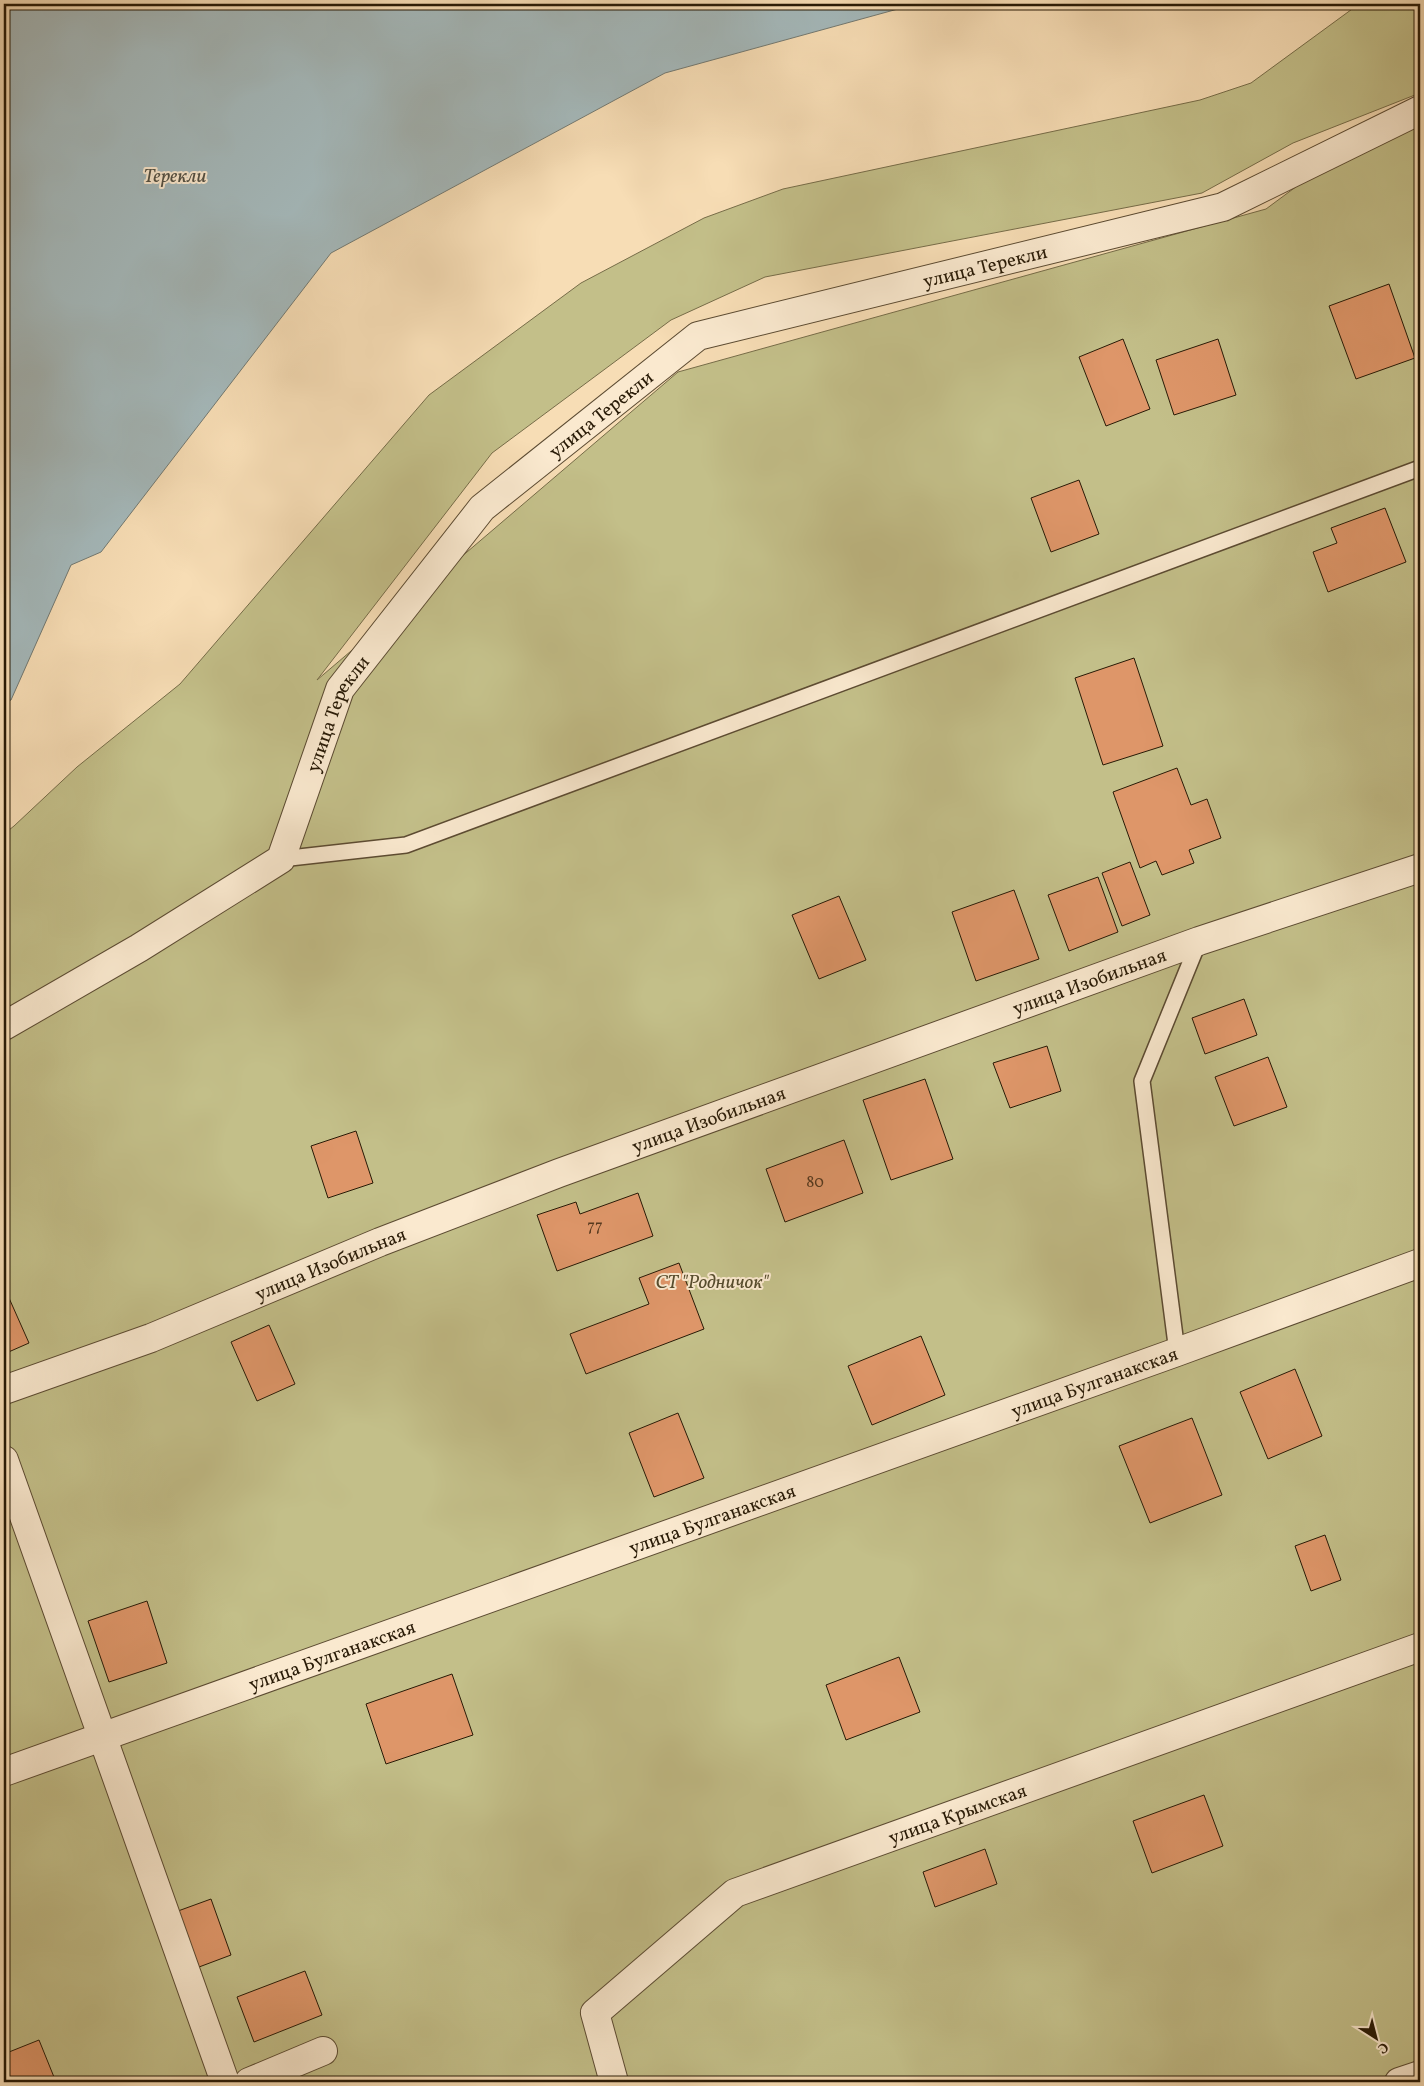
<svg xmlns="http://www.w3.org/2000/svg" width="1424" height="2086" font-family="Vollkorn,serif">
<rect width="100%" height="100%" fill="#f7ddb5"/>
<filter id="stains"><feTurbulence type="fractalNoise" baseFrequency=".004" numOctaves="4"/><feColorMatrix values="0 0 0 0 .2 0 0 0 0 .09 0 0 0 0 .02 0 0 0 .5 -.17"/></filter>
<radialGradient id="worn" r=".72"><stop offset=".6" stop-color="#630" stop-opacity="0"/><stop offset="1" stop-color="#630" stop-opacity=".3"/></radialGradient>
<!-- green -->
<polygon fill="#c3bf89" stroke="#766c48" points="1359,4 1420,4 1420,93 1293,143 1202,193 765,277 671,320 492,453 317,680 678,372 1266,209 1420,95 1420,2082 4,2082 4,834 14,826 77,767 180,684 429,395 581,283 704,218 783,189 1200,100 1251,83"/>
<!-- water -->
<polygon fill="#a4b8ba" stroke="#727972" points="4,4 916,4 665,73 331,253 101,552 71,565 11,700 4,703"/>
<!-- building -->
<g fill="#de9669" stroke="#281a06">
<polygon points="1389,284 1415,358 1356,379 1329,306"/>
<polygon points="1123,339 1150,409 1106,426 1079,357"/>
<polygon points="1218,339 1236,395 1174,415 1156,360"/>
<polygon points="1079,480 1099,534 1051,552 1031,498"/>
<polygon points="1385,508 1406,562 1328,592 1313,552 1337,543 1331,528"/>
<polygon points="1134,658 1163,746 1103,765 1075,678"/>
<polygon points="1177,768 1191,805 1207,799 1221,838 1189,850 1194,863 1162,875 1156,861 1140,868 1113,792"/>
<polygon points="1130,862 1150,915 1122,926 1102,873"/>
<polygon points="1098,877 1118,932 1069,951 1048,895"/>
<polygon points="1014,890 1039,959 976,981 952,912"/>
<polygon points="839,896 866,960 819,979 792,915"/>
<polygon points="1244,999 1257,1035 1205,1054 1192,1018"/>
<polygon points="1047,1046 1061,1091 1010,1108 993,1063"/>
<polygon points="1268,1057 1287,1107 1234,1126 1215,1077"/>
<polygon points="925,1079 953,1159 891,1180 863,1100"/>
<polygon points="356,1131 373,1183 328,1198 311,1146"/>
<polygon points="844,1140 863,1193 785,1222 766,1169"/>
<polygon points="638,1193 653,1236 557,1271 537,1215 576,1202 580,1214"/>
<polygon points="679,1263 704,1329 586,1374 570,1334 649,1304 639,1278"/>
<polygon points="4,1289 5,1289 29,1343 4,1354"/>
<polygon points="269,1325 295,1384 257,1401 231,1342"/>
<polygon points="921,1336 945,1395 872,1425 848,1366"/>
<polygon points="1295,1369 1322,1436 1268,1459 1240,1392"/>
<polygon points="678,1413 704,1478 654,1497 629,1433"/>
<polygon points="1192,1418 1222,1495 1150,1523 1119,1446"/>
<polygon points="1325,1535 1341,1580 1311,1591 1295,1546"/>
<polygon points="147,1601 167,1663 109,1682 88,1621"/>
<polygon points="899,1657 920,1712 846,1740 826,1685"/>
<polygon points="452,1674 473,1735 386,1764 366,1704"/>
<polygon points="1204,1795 1223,1846 1152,1873 1133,1821"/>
<polygon points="985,1849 997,1884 935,1907 923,1872"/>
<polygon points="211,1899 231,1955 199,1967 178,1911"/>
<polygon points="305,1971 322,2015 254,2042 237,1997"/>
<polygon points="39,2040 56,2082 9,2082 4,2068 4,2054"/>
</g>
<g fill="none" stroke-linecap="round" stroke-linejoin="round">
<!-- service casing -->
<g stroke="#5c4b32" stroke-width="18">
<g id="service">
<polyline points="281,859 406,845 1420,468"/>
<polyline points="1177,1352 1142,1081 1199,941"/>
</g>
</g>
<!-- minor casing -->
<g stroke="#5c4b32" stroke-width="30">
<g id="minor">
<path id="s1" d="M4,1026L139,948L281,859L340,689L482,508L698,336L1223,207L1420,110"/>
<path id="s2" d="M4,1390L151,1338L380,1242L559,1173L1199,941L1420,868"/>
<polyline points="4,1460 225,2082"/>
<path id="s3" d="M4,1772L1177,1352L1420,1263"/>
<polyline points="249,2082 323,2051"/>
<path id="s4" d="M614,2082L595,2013L735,1893L1420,1647"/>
</g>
</g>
<!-- tertiary casing -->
<g stroke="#5c4b32" stroke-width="30">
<polyline id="tertiary" points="1399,2082 1420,2075"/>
</g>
<!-- service -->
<use href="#service" stroke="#fae9cf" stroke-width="15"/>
<!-- minor -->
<use href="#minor" stroke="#fae9cf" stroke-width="28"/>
<!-- tertiary -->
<use href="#tertiary" stroke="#fae9cf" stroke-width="28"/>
</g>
<g text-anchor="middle" stroke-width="4" stroke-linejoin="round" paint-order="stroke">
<!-- number labels -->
<g font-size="16" fill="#56391f">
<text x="815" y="1187">80</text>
<text x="595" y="1231">77</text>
</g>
<!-- street labels -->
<g font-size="19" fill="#281a06" stroke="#fae9cf">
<text dy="7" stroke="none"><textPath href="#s1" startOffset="1305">улица Терекли</textPath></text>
<text dy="7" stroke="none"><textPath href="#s1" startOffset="885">улица Терекли</textPath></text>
<text dy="7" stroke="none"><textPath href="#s1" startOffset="480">улица Терекли</textPath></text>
<text dy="7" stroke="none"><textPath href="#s2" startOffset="1160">улица Изобильная</textPath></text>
<text dy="7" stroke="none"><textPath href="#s2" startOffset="755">улица Изобильная</textPath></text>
<text dy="7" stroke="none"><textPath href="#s2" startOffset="350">улица Изобильная</textPath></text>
<text dy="7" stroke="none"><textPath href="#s3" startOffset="1158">улица Булганакская</textPath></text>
<text dy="7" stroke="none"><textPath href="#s3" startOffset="752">улица Булганакская</textPath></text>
<text dy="7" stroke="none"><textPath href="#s3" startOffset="348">улица Булганакская</textPath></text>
<text dy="7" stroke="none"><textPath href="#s4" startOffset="492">улица Крымская</textPath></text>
</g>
<!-- park labels -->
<g font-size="19" font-style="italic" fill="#564c2d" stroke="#fae9cf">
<text x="712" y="1288">СТ "Родничок"</text>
</g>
<!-- water labels -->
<g font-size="20" font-style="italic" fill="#535145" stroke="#fae9cf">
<text x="175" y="182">Терекли</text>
</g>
</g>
<!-- margin -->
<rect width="1424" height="2086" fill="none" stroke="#f7ddb5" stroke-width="20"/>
<rect x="5" y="5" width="1414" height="2076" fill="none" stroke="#281a06" stroke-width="2.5"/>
<rect x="10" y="10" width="1404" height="2066" fill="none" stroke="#281a06"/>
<!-- north arrow -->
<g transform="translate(1376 2038) rotate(144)" stroke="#fae9cf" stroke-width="4" paint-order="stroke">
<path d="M0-4L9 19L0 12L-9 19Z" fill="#281a06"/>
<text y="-8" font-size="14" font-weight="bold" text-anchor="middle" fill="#281a06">С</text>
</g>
<rect width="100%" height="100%" filter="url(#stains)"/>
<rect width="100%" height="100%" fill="url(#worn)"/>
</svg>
